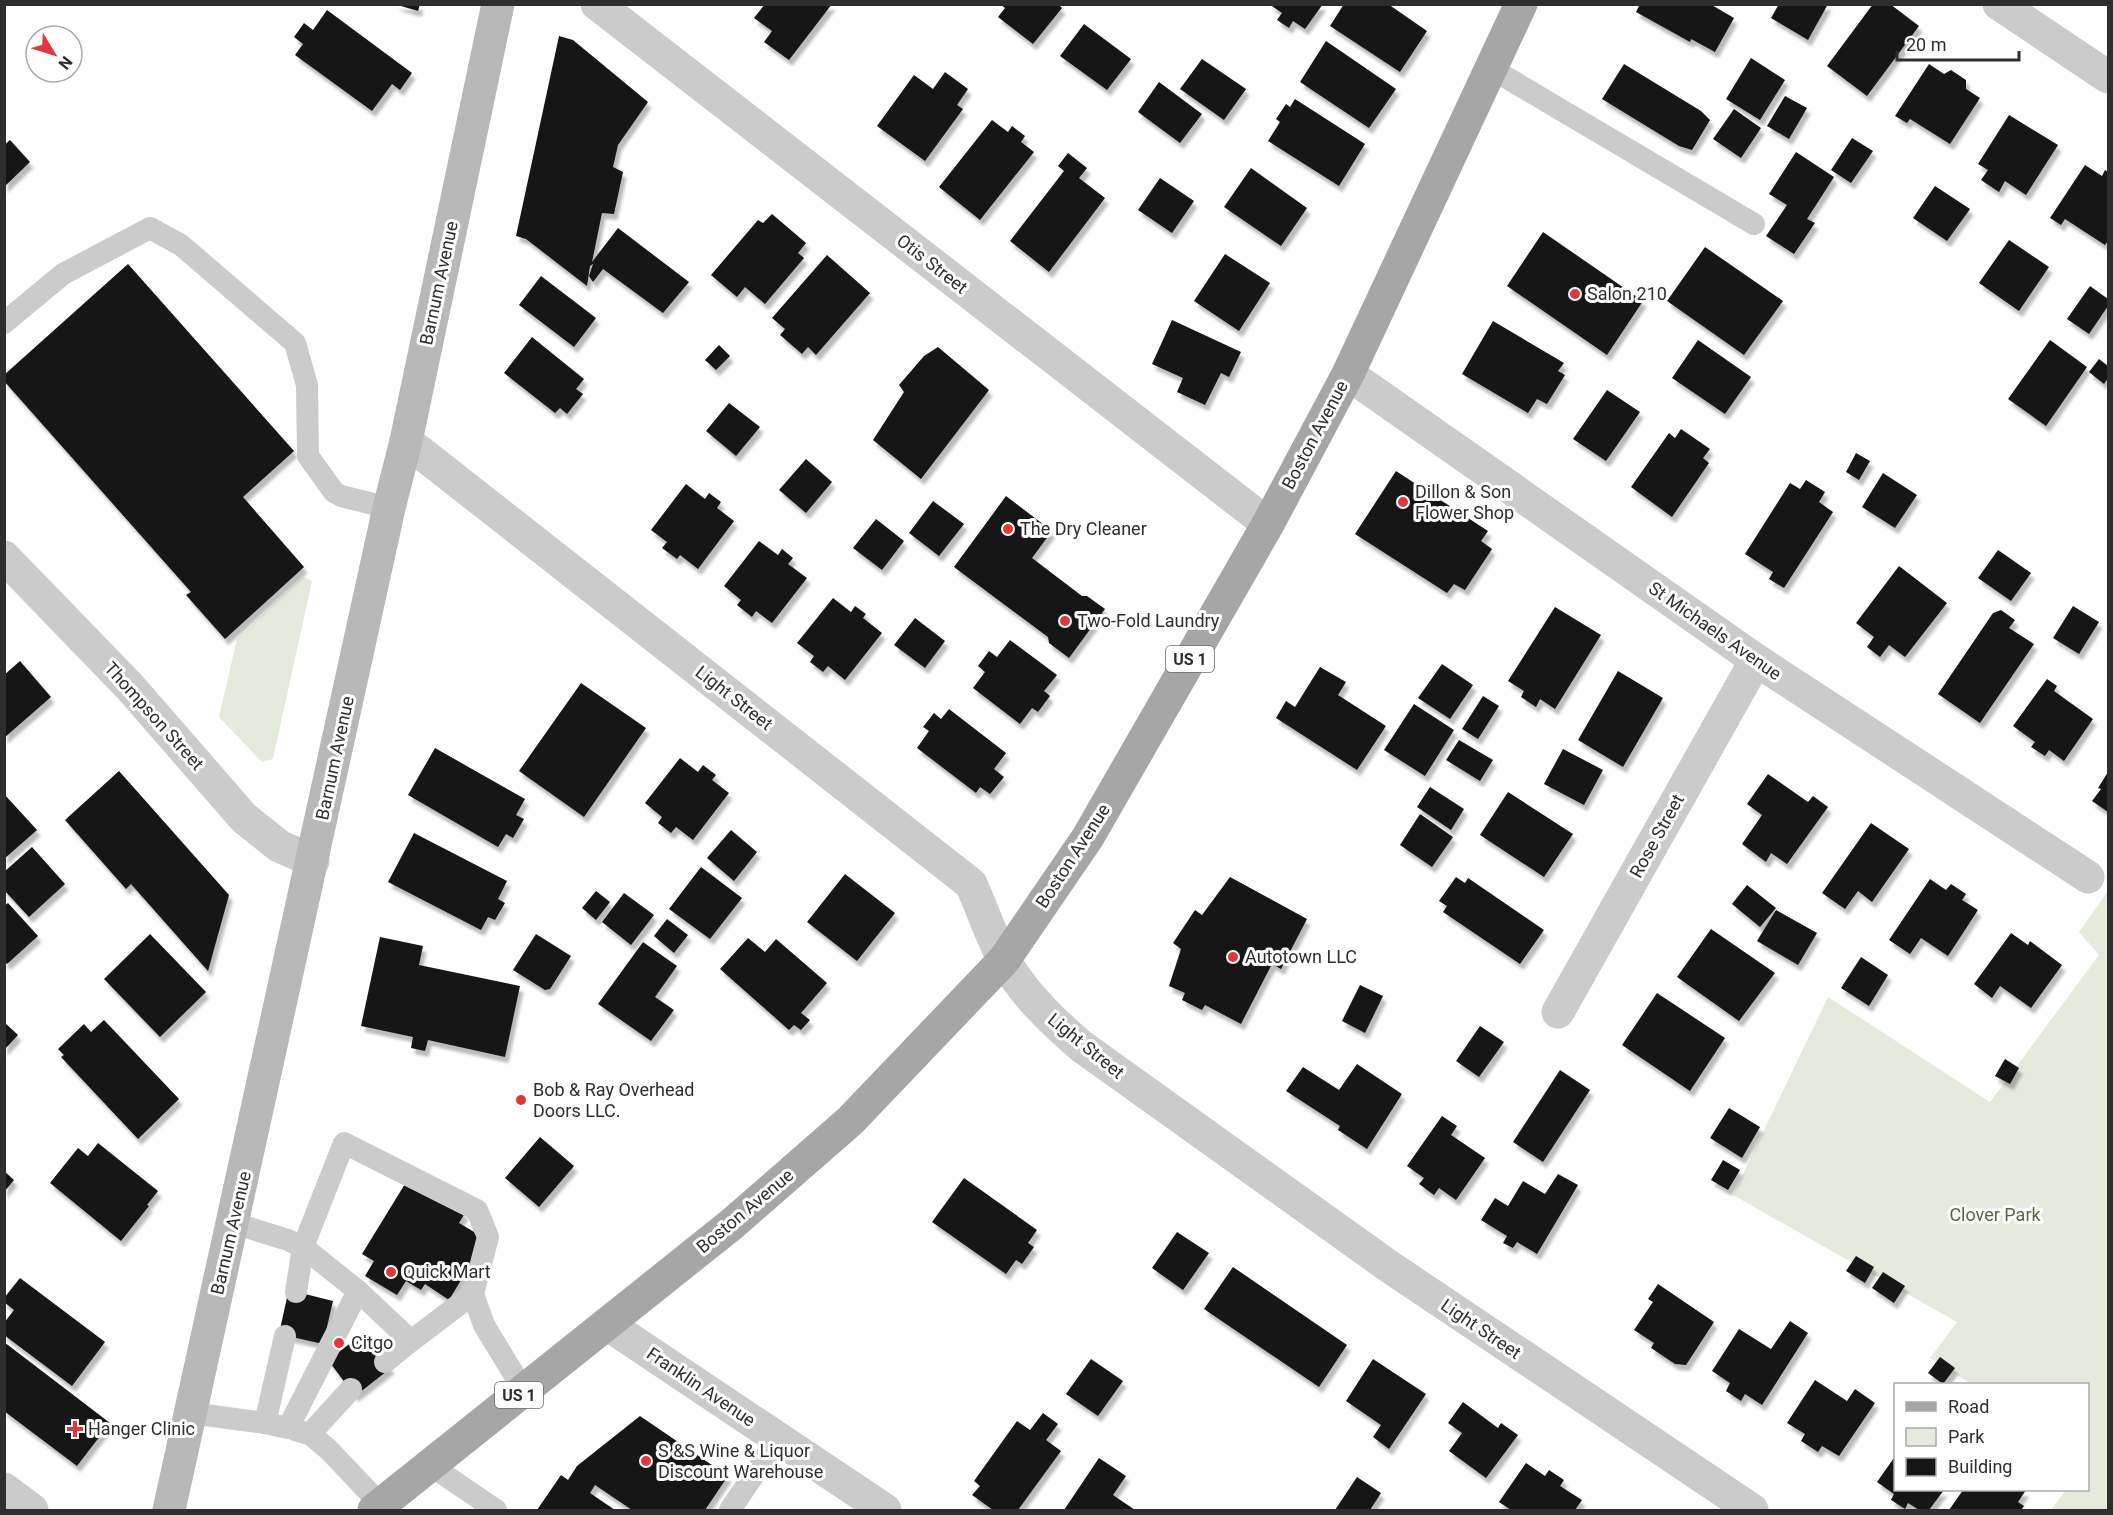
<svg xmlns="http://www.w3.org/2000/svg" width="2113" height="1515" font-family="Roboto,sans-serif">
<defs>
<filter id="shadow"><feDropShadow dx="3.5" dy="6" stdDeviation="1.5" flood-color="#0004"/></filter>
</defs>
<rect width="100%" height="100%" fill="#fff"/>
<!-- green -->
<g fill="#e4ebdd">
<polygon points="303,577 312,581 273,759 262,762 219,717 237,639"/>
<polygon points="2108,891 2108,1510 2051,1510 2066,1490 2088,1490 2088,1384 1971,1384 1930,1358 1957,1322 1733,1195 1828,997 1990,1102 2099,955 2079,932"/>
</g>
<!-- building -->
<g fill="#151515" filter="url(#shadow)">
<polygon points="394,4 420,4 418,11"/>
<polygon points="765,4 832,4 789,60 764,42 772,31 754,18"/>
<polygon points="1000,4 1058,4 1062,8 1033,44 998,17 1005,8"/>
<polygon points="1269,4 1323,4 1305,29 1293,21 1289,28 1277,20 1282,13"/>
<polygon points="1344,4 1388,4 1427,31 1400,72 1330,26"/>
<polygon points="1640,4 1710,4 1734,18 1715,52 1691,39 1690,42 1636,12"/>
<polygon points="1779,4 1828,4 1808,40 1771,18"/>
<polygon points="1873,4 1890,4 1919,26 1867,96 1827,66"/>
<polygon points="327,10 412,73 400,90 392,84 372,111 295,55 303,44 294,37 304,23 313,30"/>
<polygon points="1084,24 1131,59 1107,90 1060,56"/>
<polygon points="559,36 573,40 648,102 618,145 613,167 623,172 614,214 602,213 592,262 618,228 689,282 663,313 603,269 593,282 589,276 593,264 590,266 587,286 526,239 516,236"/>
<polygon points="1326,41 1396,89 1369,128 1300,82"/>
<polygon points="1751,58 1785,80 1760,120 1726,99"/>
<polygon points="1202,59 1246,89 1224,120 1180,89"/>
<polygon points="1624,64 1701,111 1710,120 1692,150 1679,146 1602,99"/>
<polygon points="1929,64 1944,74 1951,70 1966,80 1966,89 1980,98 1950,144 1910,119 1907,123 1895,116"/>
<polygon points="945,72 968,89 957,105 963,109 925,161 877,126 914,75 933,89"/>
<polygon points="1159,82 1202,114 1180,143 1138,112"/>
<polygon points="1785,96 1807,108 1789,139 1767,126"/>
<polygon points="1295,99 1365,144 1339,186 1268,141 1280,122 1276,119 1286,104 1290,107"/>
<polygon points="1734,109 1761,128 1741,158 1713,139"/>
<polygon points="2009,115 2058,145 2026,195 2005,181 1999,192 1981,180 1988,170 1978,164"/>
<polygon points="992,120 1008,132 1012,126 1025,136 1021,142 1034,152 980,220 939,187"/>
<polygon points="1852,138 1873,151 1851,183 1831,170"/>
<polygon points="10,140 30,162 4,187 4,145"/>
<polygon points="1796,152 1834,177 1807,219 1815,223 1794,254 1766,236 1787,205 1769,194"/>
<polygon points="1068,153 1087,168 1079,178 1105,198 1049,272 1010,241 1064,171 1058,166"/>
<polygon points="2085,165 2102,176 2105,170 2108,172 2108,241 2105,245 2065,219 2061,225 2050,218"/>
<polygon points="1251,168 1307,208 1281,246 1224,207"/>
<polygon points="1160,178 1194,201 1172,233 1138,210"/>
<polygon points="1935,186 1970,209 1947,241 1913,218"/>
<polygon points="772,214 806,243 798,253 804,258 765,304 745,287 737,297 711,275 758,220 763,223"/>
<polygon points="1543,232 1643,301 1607,355 1507,286"/>
<polygon points="2009,240 2049,267 2019,311 1979,283"/>
<polygon points="1705,247 1783,301 1744,355 1667,301"/>
<polygon points="1225,254 1270,283 1239,331 1194,301"/>
<polygon points="827,255 870,293 816,355 808,347 802,354 780,335 785,329 772,318"/>
<polygon points="128,264 294,451 243,497 304,567 225,639 186,595 191,592 4,381 4,375"/>
<polygon points="541,276 596,318 574,347 519,305"/>
<polygon points="2090,286 2108,299 2108,306 2089,334 2067,319"/>
<polygon points="1172,320 1241,352 1229,377 1221,373 1205,405 1177,392 1183,378 1152,364"/>
<polygon points="1493,321 1564,363 1558,371 1565,375 1547,404 1537,399 1528,413 1462,374"/>
<polygon points="532,337 584,379 576,389 583,394 567,414 560,408 555,413 504,373"/>
<polygon points="1698,340 1751,377 1725,414 1672,378"/>
<polygon points="2050,340 2087,367 2046,426 2008,399"/>
<polygon points="719,345 730,356 716,370 705,360"/>
<polygon points="938,347 989,390 921,479 873,440 904,392 899,385 924,356"/>
<polygon points="2099,359 2108,366 2108,378 2104,384 2089,372"/>
<polygon points="1607,390 1640,412 1606,461 1573,439"/>
<polygon points="729,403 760,427 736,456 706,431"/>
<polygon points="1681,429 1710,449 1703,458 1709,463 1672,517 1631,487 1669,433 1675,438"/>
<polygon points="1856,453 1870,461 1859,480 1846,472"/>
<polygon points="806,459 832,482 806,513 779,490"/>
<polygon points="1396,471 1488,531 1481,541 1492,549 1465,590 1454,584 1447,593 1355,534"/>
<polygon points="1883,473 1917,495 1895,528 1862,507"/>
<polygon points="1806,480 1825,492 1819,502 1833,512 1784,588 1769,579 1773,572 1745,554 1790,483 1800,489"/>
<polygon points="686,484 705,499 709,493 721,502 717,508 734,521 698,569 680,555 677,559 662,548 667,542 651,530"/>
<polygon points="1006,496 1052,531 1032,558 1082,596 1087,596 1105,609 1069,658 1049,643 1048,637 954,567"/>
<polygon points="933,501 964,524 939,556 909,533"/>
<polygon points="876,519 904,541 882,570 853,548"/>
<polygon points="759,541 778,555 782,549 793,558 788,564 807,578 772,623 756,611 752,617 737,605 741,600 724,586"/>
<polygon points="1998,550 2031,573 2011,601 1978,578"/>
<polygon points="1899,566 1947,603 1905,657 1889,645 1880,657 1867,647 1874,637 1856,623"/>
<polygon points="833,598 851,612 855,606 866,614 863,618 882,633 845,680 828,666 823,672 810,662 814,656 797,643"/>
<polygon points="2073,606 2099,622 2079,654 2053,638"/>
<polygon points="1555,607 1601,635 1555,709 1540,699 1536,707 1521,697 1524,691 1508,681"/>
<polygon points="2001,610 2015,620 2009,628 2034,644 1980,723 1938,694 1993,613"/>
<polygon points="915,618 945,641 925,668 894,645"/>
<polygon points="1010,640 1057,675 1044,691 1050,696 1038,712 1032,708 1020,724 973,688 985,672 978,666 989,651 997,657"/>
<polygon points="20,661 51,697 4,738 4,675"/>
<polygon points="1442,664 1473,685 1450,719 1418,698"/>
<polygon points="1320,667 1346,682 1338,695 1386,726 1357,770 1276,718 1286,701 1295,707"/>
<polygon points="1618,671 1663,698 1623,767 1578,740"/>
<polygon points="2047,679 2057,686 2054,691 2093,719 2064,761 2049,750 2045,756 2031,747 2035,742 2013,726"/>
<polygon points="581,683 646,728 584,817 519,771"/>
<polygon points="1483,696 1499,706 1478,739 1462,729"/>
<polygon points="1414,704 1454,730 1425,776 1384,750"/>
<polygon points="949,709 1006,753 994,769 1004,777 990,794 980,787 976,793 917,748 929,731 923,727 934,713 941,719"/>
<polygon points="1459,740 1493,760 1480,781 1446,760"/>
<polygon points="435,748 525,799 516,815 524,819 513,838 506,834 498,847 408,795"/>
<polygon points="1563,749 1603,770 1584,805 1544,784"/>
<polygon points="680,758 698,772 703,765 716,775 712,780 729,793 693,840 676,827 671,833 658,823 662,817 645,803"/>
<polygon points="119,771 229,895 208,971 131,884 126,889 65,820"/>
<polygon points="2108,772 2108,812 2092,801 2101,789 2098,788"/>
<polygon points="1768,774 1808,802 1813,796 1828,807 1787,864 1771,853 1766,862 1742,844 1762,815 1747,804"/>
<polygon points="1430,787 1464,809 1451,830 1417,807"/>
<polygon points="1508,792 1573,834 1544,877 1480,835"/>
<polygon points="4,794 37,830 4,859"/>
<polygon points="1420,814 1453,837 1432,867 1400,845"/>
<polygon points="1871,823 1909,849 1872,902 1858,891 1845,909 1822,893"/>
<polygon points="731,830 757,852 734,881 707,858"/>
<polygon points="414,833 507,881 498,899 505,903 495,920 488,917 481,930 388,882"/>
<polygon points="32,847 65,884 29,917 4,890 4,872"/>
<polygon points="701,867 742,898 710,939 669,909"/>
<polygon points="845,874 895,913 857,961 807,922"/>
<polygon points="1230,877 1307,919 1281,969 1272,964 1241,1024 1205,1005 1202,1010 1182,1000 1185,993 1169,986 1181,949 1173,943 1195,910 1202,915"/>
<polygon points="1456,877 1465,883 1468,878 1544,930 1520,964 1443,912 1447,906 1439,901"/>
<polygon points="1930,879 1946,890 1951,884 1966,894 1962,900 1978,910 1948,956 1921,938 1910,954 1889,940"/>
<polygon points="1747,885 1776,908 1760,927 1732,904"/>
<polygon points="596,891 610,902 596,920 582,908"/>
<polygon points="624,893 654,915 631,945 602,922"/>
<polygon points="8,903 38,936 7,964 4,961 4,906"/>
<polygon points="1776,910 1817,933 1798,965 1757,941"/>
<polygon points="667,919 688,935 674,953 654,936"/>
<polygon points="1711,929 1775,973 1739,1021 1677,977"/>
<polygon points="2011,933 2028,945 2030,941 2062,965 2031,1008 2000,986 1992,998 1974,984"/>
<polygon points="150,934 206,992 160,1037 104,979"/>
<polygon points="536,934 571,956 550,989 545,990 513,970"/>
<polygon points="380,937 423,946 419,965 520,986 505,1057 428,1040 425,1051 411,1048 413,1037 361,1026"/>
<polygon points="748,938 765,952 776,939 827,983 801,1013 810,1020 801,1030 794,1025 789,1030 720,969"/>
<polygon points="643,942 677,966 655,997 674,1010 651,1041 598,1004"/>
<polygon points="1861,957 1888,975 1869,1006 1841,988"/>
<polygon points="1360,985 1383,996 1365,1033 1342,1021"/>
<polygon points="1657,993 1725,1038 1690,1091 1622,1045"/>
<polygon points="104,1020 179,1099 138,1139 61,1057 64,1055 58,1049 84,1024 91,1032"/>
<polygon points="4,1022 18,1035 4,1050"/>
<polygon points="1480,1026 1504,1042 1479,1077 1456,1061"/>
<polygon points="2005,1059 2019,1068 2010,1084 1995,1076"/>
<polygon points="1357,1064 1402,1094 1367,1149 1338,1130 1340,1126 1286,1091 1303,1067 1339,1090"/>
<polygon points="1560,1070 1590,1090 1543,1162 1513,1142"/>
<polygon points="1729,1108 1760,1127 1742,1158 1710,1138"/>
<polygon points="1442,1116 1457,1126 1451,1135 1485,1158 1456,1200 1439,1188 1434,1195 1419,1184 1424,1178 1407,1166"/>
<polygon points="540,1137 574,1166 539,1207 505,1178"/>
<polygon points="98,1143 158,1191 147,1205 149,1206 121,1241 50,1183 78,1148 88,1156"/>
<polygon points="1723,1160 1740,1170 1728,1190 1711,1180"/>
<polygon points="4,1171 14,1180 4,1192"/>
<polygon points="1558,1174 1578,1185 1537,1254 1517,1242 1513,1248 1503,1243 1507,1236 1481,1220 1495,1198 1508,1206 1523,1181 1545,1194"/>
<polygon points="964,1178 1037,1230 1028,1243 1034,1247 1022,1264 1016,1260 1006,1274 932,1222"/>
<polygon points="408,1179 465,1213 459,1223 486,1239 449,1300 425,1284 421,1290 406,1281 397,1295 365,1276 374,1261 362,1254"/>
<polygon points="1177,1232 1209,1253 1183,1290 1152,1268"/>
<polygon points="1856,1256 1874,1267 1865,1283 1846,1271"/>
<polygon points="1233,1267 1347,1345 1319,1387 1204,1309"/>
<polygon points="1883,1272 1905,1286 1894,1303 1872,1288"/>
<polygon points="20,1278 105,1342 72,1386 4,1335 4,1323 14,1310 4,1302 4,1298"/>
<polygon points="1658,1284 1714,1322 1686,1365 1675,1364 1651,1348 1654,1343 1634,1330 1653,1302 1648,1299"/>
<polygon points="293,1291 333,1301 323,1344 279,1334 288,1293"/>
<polygon points="1790,1321 1808,1333 1762,1405 1745,1394 1741,1401 1726,1391 1730,1383 1712,1371 1739,1329 1771,1349"/>
<polygon points="364,1333 391,1368 355,1396 328,1360"/>
<polygon points="4,1342 110,1423 77,1466 4,1411"/>
<polygon points="1940,1357 1955,1368 1943,1384 1928,1373"/>
<polygon points="1091,1359 1123,1381 1098,1416 1066,1394"/>
<polygon points="1373,1359 1426,1394 1389,1449 1373,1437 1381,1425 1346,1401"/>
<polygon points="1815,1380 1847,1401 1855,1389 1875,1403 1839,1456 1822,1446 1818,1452 1801,1441 1805,1434 1787,1423"/>
<polygon points="1463,1402 1498,1428 1501,1423 1518,1435 1486,1478 1449,1451 1462,1433 1448,1423"/>
<polygon points="1043,1413 1058,1424 1046,1440 1061,1451 1018,1510 993,1510 972,1495 980,1486 974,1481 1017,1421 1030,1430"/>
<polygon points="640,1416 728,1476 705,1510 632,1510 595,1485 590,1493 615,1510 537,1510 561,1475 568,1480 577,1466"/>
<polygon points="1896,1455 1896,1490 1944,1490 1929,1510 1919,1510 1908,1503 1905,1509 1891,1500 1894,1494 1877,1482"/>
<polygon points="1099,1458 1126,1476 1113,1495 1135,1510 1064,1510"/>
<polygon points="1526,1463 1545,1476 1549,1470 1564,1480 1560,1486 1582,1500 1575,1510 1511,1510 1499,1502"/>
<polygon points="1357,1477 1381,1493 1370,1510 1335,1510"/>
<polygon points="1963,1490 2026,1490 2018,1502 2024,1506 2021,1510 1949,1510"/>
</g>
<g fill="none" stroke-linecap="round" stroke-linejoin="round">
<!-- service -->
<g stroke="#cbcbcb" stroke-width="22">
<polyline points="1492,69 1754,224"/>
<polyline points="4,323 63,274 150,228 181,245 295,343 307,385 308,456 334,492 341,496 389,508"/>
<polyline points="233,1223 288,1240 303,1247 358,1291 411,1341 385,1362"/>
<polyline points="296,1292 303,1247 344,1143 477,1210 488,1237 473,1294 484,1325 524,1391"/>
<polyline points="411,1341 473,1294"/>
<polyline points="191,1413 265,1423 288,1428 358,1291"/>
<polyline points="265,1423 285,1336"/>
<polyline points="295,1430 310,1434 351,1389"/>
<polyline points="310,1434 329,1450 381,1505 389,1510"/>
<polyline points="430,1465 496,1510"/>
<polyline points="730,1510 778,1439"/>
</g>
<!-- minor -->
<g stroke="#cbcbcb" stroke-width="33">
<polyline points="597,4 1268,524"/>
<polyline points="1999,4 2108,77"/>
<polyline points="1348,374 1756,660 2088,877"/>
<path d="M406,441L971,884C982,908 991,936 1004,960C1024,994 1052,1021 1081,1046L1387,1265L1752,1510"/>
<polyline points="4,557 130,687 244,818 279,846 313,861"/>
<polyline points="1558,1012 1756,660"/>
<polyline points="607,1324 885,1510"/>
<polyline points="4,1489 32,1510"/>
</g>
<!-- secondary -->
<polyline stroke="#b8b8b8" stroke-width="33" points="169,1510 389,508 406,441 498,4"/>
<!-- primary -->
<polyline stroke="#a6a6a6" stroke-width="33" points="374,1510 732,1224 850,1121 1004,960 1088,837 1268,524 1348,374 1521,4"/>
</g>
<!-- markers -->
<g fill="#df373c" stroke="#fff" stroke-width="2">
<circle cx="1575" cy="294" r="6"/>
<circle cx="1403" cy="502" r="6"/>
<circle cx="1008" cy="529" r="6"/>
<circle cx="1065" cy="621" r="6"/>
<circle cx="1233" cy="957" r="6"/>
<circle cx="521" cy="1100" r="6"/>
<circle cx="391" cy="1272" r="6"/>
<circle cx="339" cy="1343" r="6"/>
<path d="M72 1420h6v6h6v6h-6v6h-6v-6h-6v-6h6z"/>
<circle cx="646" cy="1461" r="6"/>
</g>
<g text-anchor="middle" stroke-width="6" stroke-linejoin="round" paint-order="stroke">
<!-- shield labels -->
<g fill="#fff" stroke="#6d6d6d" stroke-width="1.5">
<rect x="1166" y="646" width="48" height="26" rx="4.5"/>
<rect x="495" y="1382" width="48" height="26" rx="4.5"/>
</g>
<g font-size="16" font-weight="bold" fill="#2e2e2e">
<text x="1190" y="665">US 1</text>
<text x="519" y="1401">US 1</text>
</g>
<!-- street labels -->
<g font-size="18" fill="#2e2e2e" stroke="#fff">
<text transform="translate(932 264) rotate(38)" y="6">Otis Street</text>
<text transform="translate(439 283) rotate(-78)" y="6">Barnum Avenue</text>
<text transform="translate(1315 435) rotate(-62)" y="6">Boston Avenue</text>
<text transform="translate(1715 631) rotate(35)" y="6">St Michaels Avenue</text>
<text transform="translate(734 698) rotate(38)" y="6">Light Street</text>
<text transform="translate(154 716) rotate(48)" y="6">Thompson Street</text>
<text transform="translate(335 758) rotate(-78)" y="6">Barnum Avenue</text>
<text transform="translate(1657 836) rotate(-61)" y="6">Rose Street</text>
<text transform="translate(1073 856) rotate(-57)" y="6">Boston Avenue</text>
<text transform="translate(1086 1046) rotate(39)" y="6">Light Street</text>
<text transform="translate(745 1211) rotate(-40)" y="6">Boston Avenue</text>
<text transform="translate(231 1233) rotate(-77)" y="6">Barnum Avenue</text>
<text transform="translate(1481 1329) rotate(34)" y="6">Light Street</text>
<text transform="translate(701 1387) rotate(34)" y="6">Franklin Avenue</text>
</g>
<!-- poi labels -->
<g font-size="18" fill="#2e2e2e" stroke="#fff" text-anchor="start">
<text x="1587" y="300">Salon 210</text>
<text x="1415" y="498">Dillon &amp; Son<tspan x="1415" dy="21">Flower Shop</tspan></text>
<text x="1020" y="535">The Dry Cleaner</text>
<text x="1077" y="627">Two-Fold Laundry</text>
<text x="1245" y="963">Autotown LLC</text>
<text x="533" y="1096">Bob &amp; Ray Overhead<tspan x="533" dy="21">Doors LLC.</tspan></text>
<text x="403" y="1278">Quick Mart</text>
<text x="351" y="1349">Citgo</text>
<text x="88" y="1435">Hanger Clinic</text>
<text x="658" y="1457">S &amp;S Wine &amp; Liquor<tspan x="658" dy="21">Discount Warehouse</tspan></text>
</g>
<!-- park labels -->
<g font-size="18" fill="#50693d" stroke="#fff">
<text x="1995" y="1221">Clover Park</text>
</g>
</g>
<!-- border -->
<rect width="2113" height="1515" fill="none" stroke="#2e2e2e" stroke-width="12"/>
<!-- legend -->
<rect x="1894" y="1383" width="195" height="108" fill="#ffffff" stroke="#ababab" stroke-width="1.5"/>
<rect x="1906" y="1402" width="30" height="9" fill="#a6a6a6" stroke="#ababab" stroke-width="1.5"/>
<text x="1948" y="1413" font-size="18" fill="#2e2e2e">Road</text>
<rect x="1906" y="1428" width="30" height="18" fill="#e4ebdd" stroke="#ababab" stroke-width="1.5"/>
<text x="1948" y="1443" font-size="18" fill="#2e2e2e">Park</text>
<rect x="1906" y="1458" width="30" height="18" fill="#151515" stroke="#ababab" stroke-width="1.5"/>
<text x="1948" y="1473" font-size="18" fill="#2e2e2e">Building</text>
<!-- north arrow -->
<g transform="translate(54 54) rotate(128)"><circle r="28" fill="#ffffff" stroke="#ababab" stroke-width="1.5"/>
<path d="M0-4.5L10 22L0 15L-10 22Z" fill="#df373c"/>
<text y="-9" font-size="16" font-weight="bold" text-anchor="middle" fill="#2e2e2e">N</text>
</g>
<!-- scale -->
<path d="M1897 51v9h122v-9" fill="none" stroke="#2e2e2e" stroke-width="3"/>
<text x="1906" y="51" font-size="18" fill="#2e2e2e" stroke="#ffffff" stroke-width="4.5" paint-order="stroke">20 m</text>
</svg>
